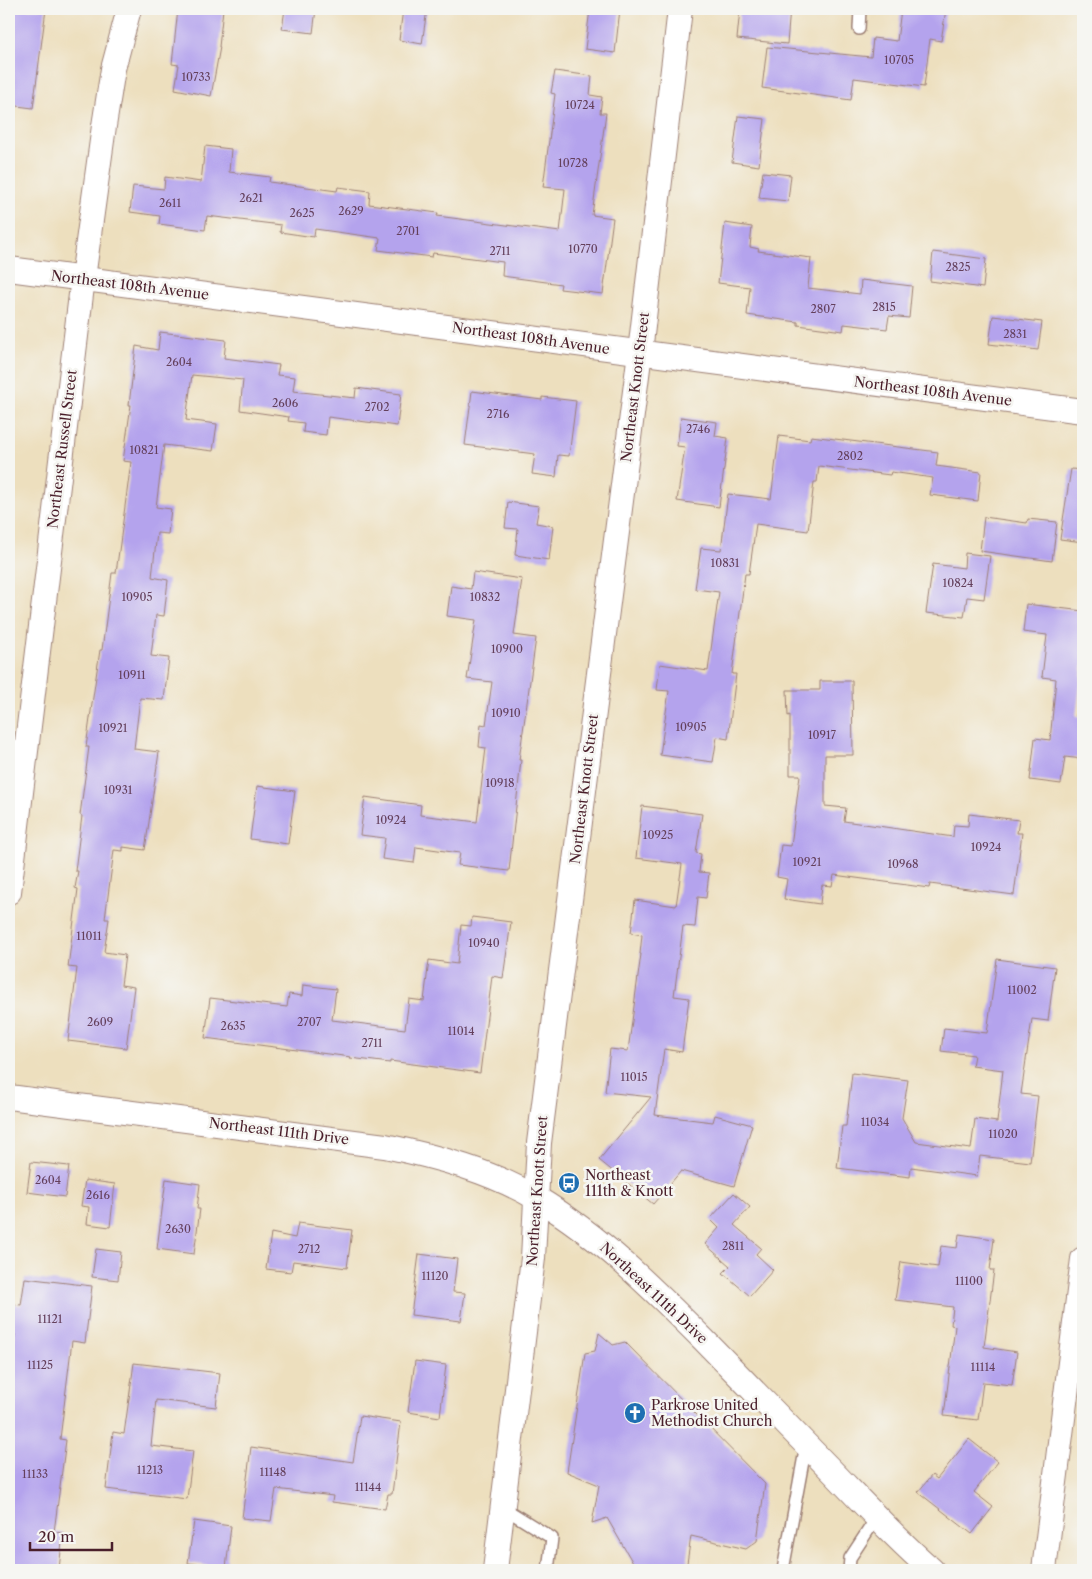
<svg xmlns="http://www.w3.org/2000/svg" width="1092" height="1579" font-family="'Libre Caslon Text',serif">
<rect width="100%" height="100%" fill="#f6f6f2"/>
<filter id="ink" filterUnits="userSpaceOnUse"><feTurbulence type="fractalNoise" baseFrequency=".02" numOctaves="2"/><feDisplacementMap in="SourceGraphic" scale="10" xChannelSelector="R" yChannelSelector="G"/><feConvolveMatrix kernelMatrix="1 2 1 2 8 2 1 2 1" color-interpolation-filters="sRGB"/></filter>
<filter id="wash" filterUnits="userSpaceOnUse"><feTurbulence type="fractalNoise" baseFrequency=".0096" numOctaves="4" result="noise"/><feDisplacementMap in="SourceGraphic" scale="20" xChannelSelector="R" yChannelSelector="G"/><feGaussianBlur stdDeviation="1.12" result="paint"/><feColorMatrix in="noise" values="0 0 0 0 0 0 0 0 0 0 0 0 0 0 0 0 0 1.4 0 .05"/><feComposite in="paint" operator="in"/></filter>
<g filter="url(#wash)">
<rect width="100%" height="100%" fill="#eddfbe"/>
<g id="blocks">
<!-- building -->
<g fill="#b4a3ed">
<polygon points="9,9 46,9 33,108 9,105"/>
<polygon points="178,9 223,9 219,47 220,47 211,96 175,89 179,65 172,64"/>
<polygon points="285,9 316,9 313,33 282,29"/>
<polygon points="403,9 427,9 422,44 399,40"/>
<polygon points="590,9 620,9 615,53 585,49"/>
<polygon points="740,9 790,9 787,44 737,39"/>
<polygon points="901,9 946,9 941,41 930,39 924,87 854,78 851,100 762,88 767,47 871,57 873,38 897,41"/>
<polygon points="555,71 592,76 590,95 602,97 600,113 606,113 592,215 613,218 603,294 560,289 561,284 502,276 503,262 433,253 432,257 378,250 380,238 315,229 314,237 280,232 281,225 207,216 205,230 159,224 160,216 130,212 133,186 164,189 165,177 201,182 205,146 231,149 229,172 270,177 269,182 337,191 338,187 370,191 369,204 438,213 437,216 560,232 565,189 543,187 555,94 551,93"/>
<polygon points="738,116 765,119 759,166 732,162"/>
<polygon points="763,172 791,175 788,201 759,198"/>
<polygon points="725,223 752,227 750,247 759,249 758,251 811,258 808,288 860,294 861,280 912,286 909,318 889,316 887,329 844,324 843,331 798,325 798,322 747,315 750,287 718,283"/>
<polygon points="933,252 986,259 983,288 930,281"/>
<polygon points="993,316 1042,322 1038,350 989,344"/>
<polygon points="160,332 226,340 224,358 279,365 277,375 295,377 293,391 355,398 356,388 401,394 397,426 328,417 326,435 303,432 304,423 288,421 289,417 240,410 243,380 192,375 186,420 217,424 213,451 164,445 156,507 171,509 168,534 157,533 152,577 168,580 164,616 156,615 151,656 169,658 164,700 140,698 134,749 159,752 145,850 123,847 123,851 114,850 105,919 109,919 104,952 125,955 121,985 134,987 126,1048 68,1041 77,968 68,967 78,889 75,888 78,871 75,871 82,816 80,815 89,747 86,747 92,704 100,650 102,650 112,573 116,573 131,462 123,461 131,405 129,405 136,346 158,350"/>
<polygon points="472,391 542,400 542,397 576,401 569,456 558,455 556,477 532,474 535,454 465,445"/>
<polygon points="681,417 717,422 715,436 728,438 719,507 677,501 685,447 677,446"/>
<polygon points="779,436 810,440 811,436 938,452 936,466 981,472 978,501 930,495 933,478 891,472 890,475 819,466 817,482 814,482 808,531 756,524 749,574 745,574 732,674 736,674 728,739 717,737 713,762 660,755 669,691 657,690 660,664 708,671 719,592 695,589 701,548 721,550 728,494 771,499"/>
<polygon points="1071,469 1083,470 1083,542 1060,539"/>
<polygon points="508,502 539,506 536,523 553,526 549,560 515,555 518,529 505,528"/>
<polygon points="984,517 1027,523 1028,519 1057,522 1052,561 980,551"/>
<polygon points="965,553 990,556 984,599 967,597 964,617 926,613 933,564 964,568"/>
<polygon points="473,572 522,579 514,635 536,638 519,760 521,760 509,871 458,865 460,853 416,847 414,863 382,859 385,838 360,835 365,797 421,805 420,815 477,822 486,748 479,747 481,724 486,725 492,682 467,679 476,620 447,616 451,586 471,589"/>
<polygon points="1026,604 1083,611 1083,662 1076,716 1083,717 1083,759 1065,757 1061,784 1030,780 1035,738 1050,740 1056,679 1042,677 1047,635 1023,632"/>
<polygon points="820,681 852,681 853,755 825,755 825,806 846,808 844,821 953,837 954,825 968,826 969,814 1019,820 1017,833 1022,833 1014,895 930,884 929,888 834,875 832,886 822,885 820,904 784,899 787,879 777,877 781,845 791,846 800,775 790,775 790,715 788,716 787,690 820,690"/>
<polygon points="257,786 295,791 288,844 250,839"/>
<polygon points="642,806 702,814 696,853 701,854 699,872 709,873 706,898 698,897 695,927 683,926 674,996 689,998 682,1052 664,1049 655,1115 713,1122 715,1115 752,1125 734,1186 681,1171 653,1204 599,1160 651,1097 605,1092 610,1049 628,1051 641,954 640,954 642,935 631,933 635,900 676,906 682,864 636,858"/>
<polygon points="472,917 511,922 503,978 492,976 480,1073 390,1061 390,1063 350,1058 351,1057 205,1038 210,998 287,1007 289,994 302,996 303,985 336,989 332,1020 405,1029 409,999 424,1001 429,960 457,964 461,925 471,926"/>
<polygon points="997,959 1055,967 1048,1021 1032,1019 1021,1094 1038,1096 1030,1162 980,1156 977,1176 911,1167 910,1177 837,1168 842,1126 846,1126 852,1073 908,1080 902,1118 916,1142 971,1149 975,1119 997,1122 1003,1070 972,1066 974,1055 941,1051 944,1028 987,1033"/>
<polygon points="31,1162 69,1166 65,1197 27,1192"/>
<polygon points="166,1179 200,1184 197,1209 200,1209 194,1254 157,1249"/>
<polygon points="85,1180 115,1184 110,1227 87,1224 89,1207 81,1206"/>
<polygon points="734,1193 750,1207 734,1225 761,1248 756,1254 773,1270 750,1296 723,1273 730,1266 705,1244 719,1228 710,1219"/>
<polygon points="298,1223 352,1230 347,1268 293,1261 291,1272 266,1269 271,1233 295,1238"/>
<polygon points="959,1234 994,1239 990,1270 994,1270 984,1347 1017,1352 1012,1385 983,1382 978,1420 944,1416 955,1326 951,1325 953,1307 895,1300 901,1262 938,1267 941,1246 957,1248"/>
<polygon points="96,1249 121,1252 118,1280 92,1277"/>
<polygon points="419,1254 457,1259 453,1292 465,1293 461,1321 411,1315"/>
<polygon points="25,1278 92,1286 85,1343 72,1341 60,1439 66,1440 54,1532 63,1533 59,1569 47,1567 47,1570 9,1570 9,1379 15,1334 10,1333 13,1304 21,1305"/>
<polygon points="599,1333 613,1345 625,1342 765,1484 757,1541 746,1549 691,1536 686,1570 637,1570 607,1518 592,1523 599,1485 567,1472 585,1353 595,1351"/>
<polygon points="415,1361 446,1365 440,1417 408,1412"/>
<polygon points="134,1363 220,1373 216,1407 156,1400 151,1446 193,1451 187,1499 106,1489 113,1432 124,1434"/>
<polygon points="360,1416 401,1422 392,1494 388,1494 385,1509 332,1502 333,1496 276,1489 271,1521 242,1518 251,1447 353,1462"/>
<polygon points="969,1439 998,1462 974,1492 993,1507 972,1534 918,1492 932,1475 937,1479"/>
<polygon points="194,1521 231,1526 226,1568 188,1563"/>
</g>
</g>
</g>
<g filter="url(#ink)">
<use href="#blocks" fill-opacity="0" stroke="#9c7f74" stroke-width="1"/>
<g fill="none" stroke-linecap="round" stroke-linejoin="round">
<!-- service casing -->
<g stroke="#9c7f74" stroke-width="14">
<g id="service">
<polyline points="859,29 860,9"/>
<polyline points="502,1507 552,1538 548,1570"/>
<polyline points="783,1570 806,1445"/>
<polyline points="849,1570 850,1558 877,1517"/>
</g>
</g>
<!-- minor casing -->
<g stroke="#9c7f74" stroke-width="26">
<g id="minor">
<polyline points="9,269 1083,411"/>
<polyline points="9,892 83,278 104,126 113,69 129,9"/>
<path d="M9,1097L385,1146C438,1157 491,1171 538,1199C601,1237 652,1288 704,1340C746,1383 788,1426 830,1469C863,1503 896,1539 932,1570"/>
<polyline points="495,1570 533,1258 539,1143 640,352 680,9"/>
<polyline points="1044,1570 1083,1259"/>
</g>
</g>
<!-- service -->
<use href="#service" stroke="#fff" stroke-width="11"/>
<!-- minor -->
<use href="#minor" stroke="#fff" stroke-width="24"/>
</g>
</g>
<!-- icons -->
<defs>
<g id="bus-disc" transform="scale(1.125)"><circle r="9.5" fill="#1f6fb2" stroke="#f6f6f2"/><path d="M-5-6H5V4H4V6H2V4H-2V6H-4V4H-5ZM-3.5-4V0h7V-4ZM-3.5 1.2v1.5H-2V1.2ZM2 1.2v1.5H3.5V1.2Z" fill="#fff"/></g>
<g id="church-disc" transform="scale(1.125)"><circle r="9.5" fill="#1f6fb2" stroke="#f6f6f2"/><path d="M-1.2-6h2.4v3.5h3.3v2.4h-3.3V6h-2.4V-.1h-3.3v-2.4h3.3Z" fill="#fff"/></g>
</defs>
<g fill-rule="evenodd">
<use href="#bus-disc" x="569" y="1183"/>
<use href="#church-disc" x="635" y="1413"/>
</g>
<g text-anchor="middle" stroke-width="5" stroke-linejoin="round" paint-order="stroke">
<!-- number labels -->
<g font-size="11" fill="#64405c">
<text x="899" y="64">10705</text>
<text x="196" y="81">10733</text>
<text x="580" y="109">10724</text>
<text x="573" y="167">10728</text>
<text x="251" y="202">2621</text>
<text x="170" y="207">2611</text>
<text x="351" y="215">2629</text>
<text x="302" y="217">2625</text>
<text x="408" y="235">2701</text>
<text x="583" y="253">10770</text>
<text x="500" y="255">2711</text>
<text x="958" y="271">2825</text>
<text x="884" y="311">2815</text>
<text x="823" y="313">2807</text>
<text x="1015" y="338">2831</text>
<text x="179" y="366">2604</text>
<text x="285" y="407">2606</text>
<text x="377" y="411">2702</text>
<text x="498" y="418">2716</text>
<text x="698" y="433">2746</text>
<text x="144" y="454">10821</text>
<text x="850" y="460">2802</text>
<text x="725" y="567">10831</text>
<text x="958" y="587">10824</text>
<text x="137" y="601">10905</text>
<text x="485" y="601">10832</text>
<text x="507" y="653">10900</text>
<text x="132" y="679">10911</text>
<text x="506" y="717">10910</text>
<text x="691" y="731">10905</text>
<text x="113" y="732">10921</text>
<text x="822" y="739">10917</text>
<text x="500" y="787">10918</text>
<text x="118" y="794">10931</text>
<text x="391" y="824">10924</text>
<text x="658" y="839">10925</text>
<text x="986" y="851">10924</text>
<text x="807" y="866">10921</text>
<text x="903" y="868">10968</text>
<text x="89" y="940">11011</text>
<text x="484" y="947">10940</text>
<text x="1022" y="994">11002</text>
<text x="100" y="1026">2609</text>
<text x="309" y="1026">2707</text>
<text x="233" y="1030">2635</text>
<text x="461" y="1035">11014</text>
<text x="372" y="1047">2711</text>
<text x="634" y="1081">11015</text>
<text x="875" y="1126">11034</text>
<text x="1003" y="1138">11020</text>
<text x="48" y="1184">2604</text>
<text x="98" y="1199">2616</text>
<text x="178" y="1233">2630</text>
<text x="733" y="1250">2811</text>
<text x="309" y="1253">2712</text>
<text x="435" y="1280">11120</text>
<text x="969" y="1285">11100</text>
<text x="50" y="1323">11121</text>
<text x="40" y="1369">11125</text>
<text x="983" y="1371">11114</text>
<text x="150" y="1474">11213</text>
<text x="273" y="1476">11148</text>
<text x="35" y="1478">11133</text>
<text x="368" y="1491">11144</text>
</g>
<!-- street labels -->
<g font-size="14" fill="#4a1f2b" stroke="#f6f6f2">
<text transform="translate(130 285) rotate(7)" y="5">Northeast 108th Avenue</text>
<text transform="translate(531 338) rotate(8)" y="5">Northeast 108th Avenue</text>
<text transform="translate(635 387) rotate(-83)" y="5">Northeast Knott Street</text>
<text transform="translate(933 391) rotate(7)" y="5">Northeast 108th Avenue</text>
<text transform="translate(62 449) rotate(-83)" y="5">Northeast Russell Street</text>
<text transform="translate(584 789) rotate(-83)" y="5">Northeast Knott Street</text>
<text transform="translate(279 1131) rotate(7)" y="5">Northeast 111th Drive</text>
<text transform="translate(537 1191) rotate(-86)" y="5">Northeast Knott Street</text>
<text transform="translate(654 1293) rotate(43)" y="5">Northeast 111th Drive</text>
</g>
<!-- poi labels -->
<g font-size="14" fill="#4a1f2b" stroke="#f6f6f2" text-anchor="start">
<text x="585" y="1180">Northeast<tspan x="585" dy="16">111th &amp; Knott</tspan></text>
<text x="651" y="1410">Parkrose United<tspan x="651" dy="16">Methodist Church</tspan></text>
</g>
</g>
<!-- margin -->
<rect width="1092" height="1579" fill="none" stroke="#f6f6f2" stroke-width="30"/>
<!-- scale -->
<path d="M30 1542v8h82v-8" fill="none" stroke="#4a1f2b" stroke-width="2.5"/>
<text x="38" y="1542" font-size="15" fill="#4a1f2b" stroke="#f6f6f2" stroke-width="4" paint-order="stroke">20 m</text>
</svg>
